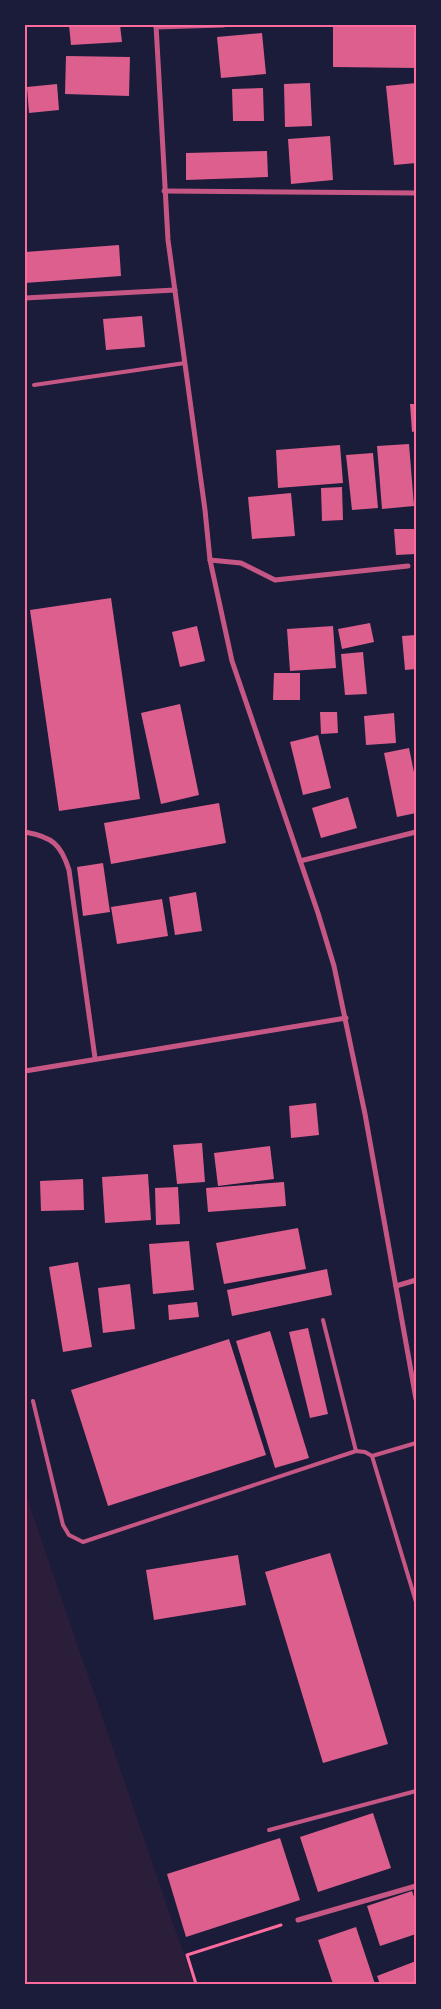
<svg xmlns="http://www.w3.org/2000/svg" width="441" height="2009" font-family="Arial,sans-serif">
<rect width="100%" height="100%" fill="#1b1b3a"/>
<!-- green -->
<polygon fill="#2a1e3b" points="25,1492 194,1984 25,1984"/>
<!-- building -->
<g fill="#dd5f8e">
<polygon points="69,25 120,25 122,42 71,45"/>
<polygon points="333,25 416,25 416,68 333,67"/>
<polygon points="262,33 266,74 221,78 217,37"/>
<polygon points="66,56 130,57 129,96 65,94"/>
<polygon points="310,83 312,126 285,127 284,84"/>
<polygon points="416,83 416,163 394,165 386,86"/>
<polygon points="57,84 59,110 29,113 27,87"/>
<polygon points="263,88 264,121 233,121 232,89"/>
<polygon points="330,136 333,180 291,184 288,139"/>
<polygon points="267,151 268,177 186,180 186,153"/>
<polygon points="119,245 121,276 25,283 25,252"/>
<polygon points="142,316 145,347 106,350 103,319"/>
<polygon points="410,404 416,404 416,431 412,432"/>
<polygon points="409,444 414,506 382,509 377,446"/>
<polygon points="340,445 343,483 278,488 276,450"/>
<polygon points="373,453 378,508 352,510 346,455"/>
<polygon points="342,487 343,520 322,521 321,488"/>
<polygon points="291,493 295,536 252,539 248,497"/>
<polygon points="394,529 416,529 416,554 396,555"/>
<polygon points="111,598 140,799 59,811 30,610"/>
<polygon points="370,623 374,642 342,649 338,629"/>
<polygon points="197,626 205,661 180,667 172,632"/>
<polygon points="333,626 336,668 290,671 287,629"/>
<polygon points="416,635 416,669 405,670 402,636"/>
<polygon points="363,652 367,694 345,695 341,654"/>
<polygon points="274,673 300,673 300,700 273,700"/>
<polygon points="180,704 199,795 161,804 141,713"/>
<polygon points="320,712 337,712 338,733 321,734"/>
<polygon points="394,713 396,743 366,745 364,716"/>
<polygon points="318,735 331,788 303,795 290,742"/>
<polygon points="409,748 416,782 416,813 397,817 384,753"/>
<polygon points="348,797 357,828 321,838 312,808"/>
<polygon points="219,803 226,843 111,864 104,823"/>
<polygon points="103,863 110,912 83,916 77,867"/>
<polygon points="196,892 202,931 175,935 169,897"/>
<polygon points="162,899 168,936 117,944 111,907"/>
<polygon points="316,1103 319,1135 291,1138 289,1106"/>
<polygon points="202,1143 205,1182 177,1184 173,1145"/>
<polygon points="270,1146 274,1179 218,1186 214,1153"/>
<polygon points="148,1174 151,1220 105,1223 102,1177"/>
<polygon points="83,1179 84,1210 41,1211 40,1181"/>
<polygon points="284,1182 286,1206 208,1212 206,1188"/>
<polygon points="178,1187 180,1224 156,1225 155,1188"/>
<polygon points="298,1228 306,1269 224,1284 216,1243"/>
<polygon points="189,1241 194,1290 153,1294 149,1244"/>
<polygon points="78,1262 92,1347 63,1352 49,1267"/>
<polygon points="327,1269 332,1295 232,1316 227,1290"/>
<polygon points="130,1284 135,1329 103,1333 98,1288"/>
<polygon points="197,1302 199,1317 169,1320 168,1305"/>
<polygon points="308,1328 328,1414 310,1418 289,1332"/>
<polygon points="270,1331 309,1458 275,1468 236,1341"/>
<polygon points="229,1339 266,1455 108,1506 71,1390"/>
<polygon points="330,1553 388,1744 323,1763 265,1572"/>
<polygon points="238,1555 246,1605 154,1620 146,1570"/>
<polygon points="373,1813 391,1868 318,1892 300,1837"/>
<polygon points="280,1838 300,1900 186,1937 167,1874"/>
<polygon points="412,1891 416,1903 416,1934 380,1946 367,1906"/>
<polygon points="356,1927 375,1984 333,1984 318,1940"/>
<polygon points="416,1961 416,1984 380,1984 377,1976"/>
</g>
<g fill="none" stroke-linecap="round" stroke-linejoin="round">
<!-- path -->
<polyline stroke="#ff6b9d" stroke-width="3" points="196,1984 187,1955 281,1925"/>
<!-- service -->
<g stroke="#c65784" stroke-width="4">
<polyline points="34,385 185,363"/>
<polyline points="323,1320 356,1451"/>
<polyline points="33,1401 63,1525 69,1535 83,1542 356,1451 365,1452 372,1456 416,1602"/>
<polyline points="372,1456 416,1443"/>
<polyline points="269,1830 416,1791"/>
</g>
<!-- minor -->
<g stroke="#c65784" stroke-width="5">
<polyline points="156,25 168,240 205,510 210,560 232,661 318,913 334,966 365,1114 416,1399"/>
<polyline points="156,27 223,25"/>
<polyline points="164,191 416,193"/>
<polyline points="25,298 175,290"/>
<polyline points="210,560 241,563 275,580 408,566"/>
<path d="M25,832C52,837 61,844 69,870L95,1058"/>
<polyline points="300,861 416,832"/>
<polyline points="25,1071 346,1018"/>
<polyline points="396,1286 416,1280"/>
<polyline points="298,1920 416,1886"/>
</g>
</g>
<!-- border -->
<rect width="441" height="2009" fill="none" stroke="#1b1b3a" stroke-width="52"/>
<rect x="26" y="26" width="389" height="1957" fill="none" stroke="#ff6b9d" stroke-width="2"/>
</svg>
